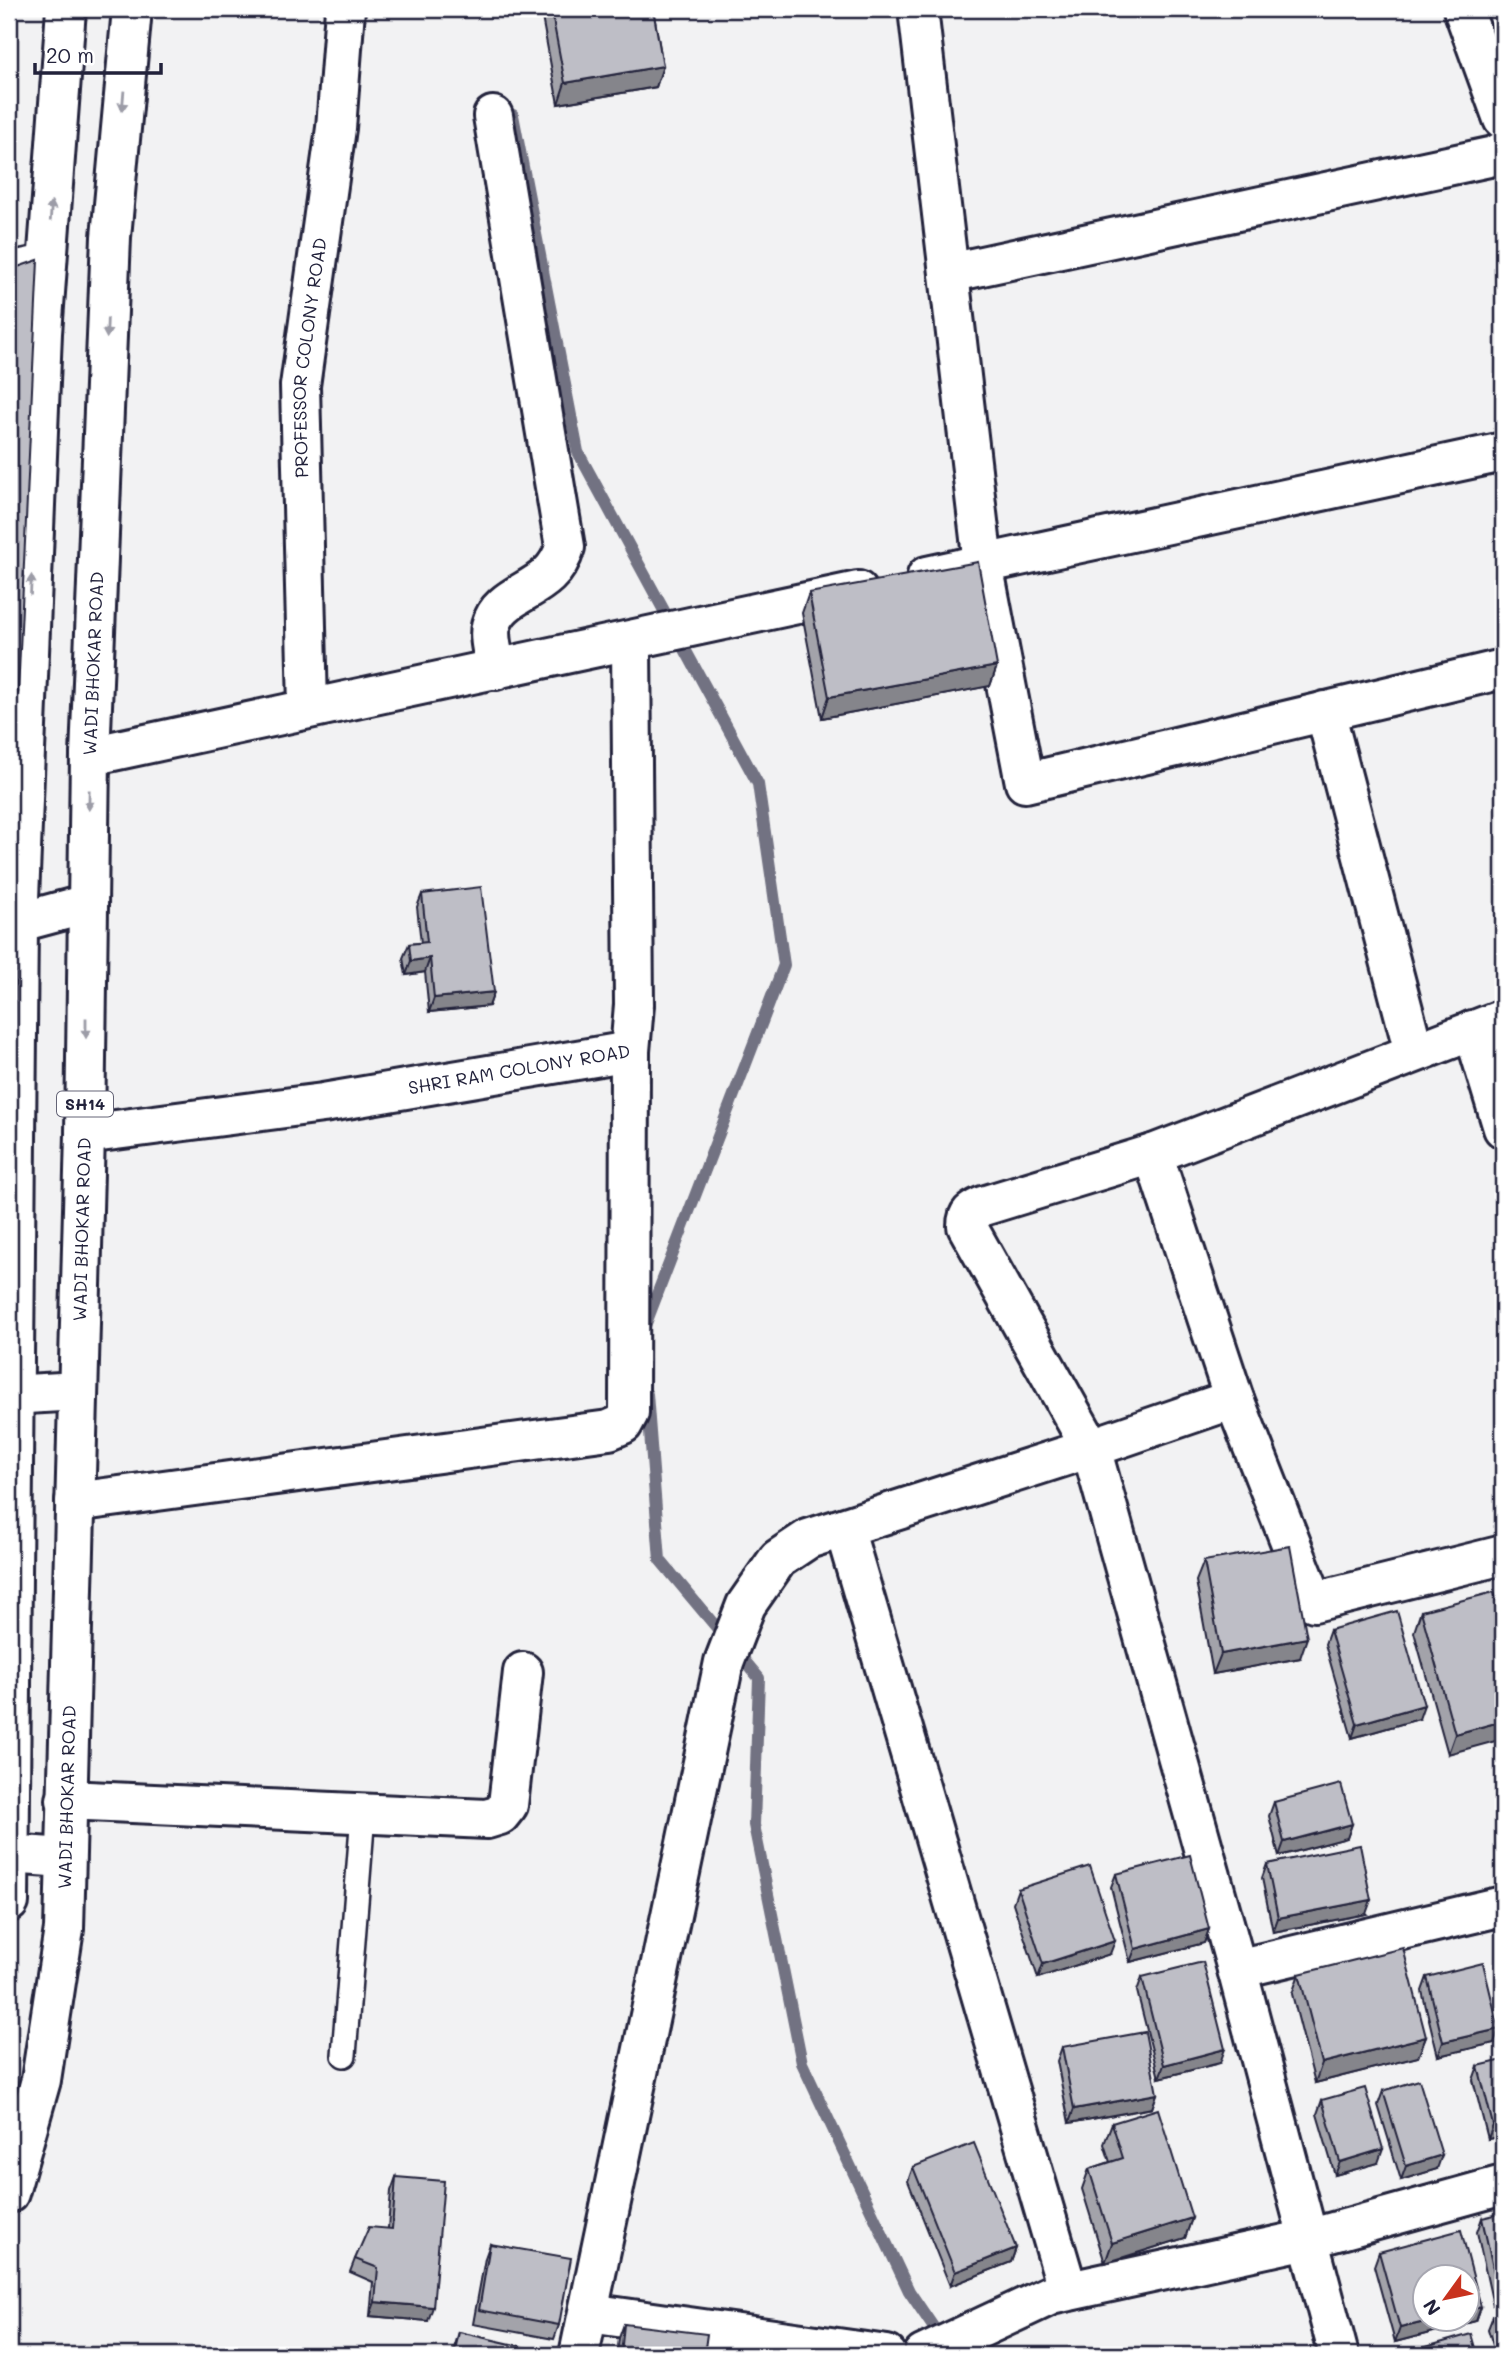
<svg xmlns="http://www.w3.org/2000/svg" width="1512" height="2364" font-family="Mali,sans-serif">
<rect width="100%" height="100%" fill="#f2f2f3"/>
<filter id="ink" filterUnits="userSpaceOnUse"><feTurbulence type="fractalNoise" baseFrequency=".0143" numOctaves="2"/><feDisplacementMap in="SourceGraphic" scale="14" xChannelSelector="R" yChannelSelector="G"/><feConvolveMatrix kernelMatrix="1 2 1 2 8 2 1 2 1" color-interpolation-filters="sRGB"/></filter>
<g filter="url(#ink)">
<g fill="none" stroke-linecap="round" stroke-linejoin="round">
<!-- stream -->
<g stroke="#727282" stroke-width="12">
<polyline points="513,115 578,452 758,784 784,965 643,1331"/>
<polyline points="647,1394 660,1560 759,1678 754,1825 802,2063 909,2291 942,2340"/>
</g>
<!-- lane casing -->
<g stroke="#22223b" stroke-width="28">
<g id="lane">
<polyline points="9,264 48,256"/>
<polyline points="344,2055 363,1814"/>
</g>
</g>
<!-- street casing -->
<g stroke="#22223b" stroke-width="44">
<g id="street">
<polyline points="918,9 983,564 1025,783 1503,669"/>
<polyline points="1463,9 1503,119"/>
<path d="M493,116L565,547C552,594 501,588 491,626C488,638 494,657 496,670"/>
<polyline points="949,273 1494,156 1503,151"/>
<polyline points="927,576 1503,452"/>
<path id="s1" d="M308,707L300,386L336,128L345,9"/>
<polyline points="1325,711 1414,1052"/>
<polyline points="90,756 858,591"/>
<polyline points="9,925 87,904"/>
<polyline points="1503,1019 1153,1154 1234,1399 1314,1602 1503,1555"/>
<polyline points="1473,1030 1503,1128"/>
<path id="s2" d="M85,1134L323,1103L630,1051L634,1005L631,642"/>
<path d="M1153,1154L983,1206C972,1211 967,1213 967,1226L1091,1448L1234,1399"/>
<polyline points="9,1395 78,1391"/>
<polyline points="75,1502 609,1430 623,1424 629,1413 630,1051"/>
<polyline points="844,1528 1068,2291"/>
<polyline points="66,1800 487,1819 500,1815 508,1805 523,1672"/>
<polyline points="9,1854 65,1858"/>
<polyline points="1237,1969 1503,1906"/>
<polyline points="589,2313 887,2355"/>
<polyline points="579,2355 724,1662 746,1605 778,1559 808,1539 1091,1448 1237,1969 1339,2355"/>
<polyline points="923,2355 1051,2295 1308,2239 1503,2185"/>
</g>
</g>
<!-- primary casing -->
<g stroke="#22223b" stroke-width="44">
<g id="primary">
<polyline points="9,1902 18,923 42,333 66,9"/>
<path id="s3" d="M9,2193L41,2080L64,1929L85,1134L90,756L111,237L132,9"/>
</g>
</g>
<!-- lane -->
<use href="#lane" stroke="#fff" stroke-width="23"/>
<!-- street -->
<use href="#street" stroke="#fff" stroke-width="38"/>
<!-- primary -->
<use href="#primary" stroke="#fff" stroke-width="38"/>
</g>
<!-- wall -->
<g fill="#a3a3aa" stroke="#22223b" stroke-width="2">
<polygon points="545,9 653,9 663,66 656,87 558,104 542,17"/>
<polygon points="809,593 997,666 990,686 822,718 802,613"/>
<polygon points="422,894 494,992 489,1006 429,1012 425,972 406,975 403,958 409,944 421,943 417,907"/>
<polygon points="1204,1561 1300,1658 1213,1674 1196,1581"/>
<polygon points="1421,1611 1503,1625 1448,1754 1414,1632"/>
<polygon points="1330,1630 1419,1719 1352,1738 1325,1644"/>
<polygon points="1274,1802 1352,1824 1347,1838 1279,1856 1269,1816"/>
<polygon points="1267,1864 1366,1914 1273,1932 1262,1878"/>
<polygon points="1116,1874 1209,1929 1204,1943 1130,1962 1111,1887"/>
<polygon points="1018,1889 1110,1954 1038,1978 1013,1903"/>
<polygon points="1299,1974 1426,2037 1418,2057 1315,2083 1292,1994"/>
<polygon points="1142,1977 1220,2063 1159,2078 1137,1991"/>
<polygon points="1427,1977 1494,2043 1438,2056 1422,1991"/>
<polygon points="1062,2047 1157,2094 1152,2108 1069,2123 1057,2061"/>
<polygon points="1478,2066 1503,2136 1488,2139 1473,2080"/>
<polygon points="1383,2091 1437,2169 1401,2180 1378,2105"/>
<polygon points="1322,2100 1378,2163 1335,2175 1317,2114"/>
<polygon points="1112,2123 1192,2218 1185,2238 1105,2263 1082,2189 1089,2169 1110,2162 1104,2144"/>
<polygon points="913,2167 1016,2248 1011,2262 950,2286 908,2181"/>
<polygon points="396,2177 428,2321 370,2316 373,2282 350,2272 355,2259 388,2228 391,2191"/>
<polygon points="1482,2218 1503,2303 1493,2305 1477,2232"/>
<polygon points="490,2244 559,2325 554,2339 473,2324 485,2258"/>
<polygon points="1379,2252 1481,2307 1476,2321 1395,2342 1374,2266"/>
<polygon points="1503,2312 1503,2355 1496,2355 1488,2329 1493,2316"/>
<polygon points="624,2324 704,2355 617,2355 619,2338"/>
<polygon points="459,2332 550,2355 452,2355"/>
</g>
<!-- shaded-wall -->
<g fill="#85858b" stroke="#22223b" stroke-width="2">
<polygon points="663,66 656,87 558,104 565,83"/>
<polygon points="997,666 990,686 822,718 829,697"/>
<polygon points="18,693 9,717 9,696"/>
<polygon points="430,958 425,972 406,975 411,961"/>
<polygon points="494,992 489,1006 429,1012 434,998"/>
<polygon points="9,1168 15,1168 9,1184"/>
<polygon points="1307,1638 1300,1658 1213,1674 1221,1654"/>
<polygon points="1424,1705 1419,1719 1352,1738 1357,1724"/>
<polygon points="1503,1721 1503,1739 1448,1754 1455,1734"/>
<polygon points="1352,1824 1347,1838 1279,1856 1284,1842"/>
<polygon points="1371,1900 1366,1914 1273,1932 1278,1918"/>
<polygon points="1209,1929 1204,1943 1130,1962 1135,1949"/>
<polygon points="1115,1941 1110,1954 1038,1978 1043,1964"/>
<polygon points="1499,2029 1494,2043 1438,2056 1443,2042"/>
<polygon points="1426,2037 1418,2057 1315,2083 1322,2063"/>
<polygon points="1225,2049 1220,2063 1159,2078 1164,2065"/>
<polygon points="1157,2094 1152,2108 1069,2123 1074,2109"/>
<polygon points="1503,2123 1503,2136 1488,2139 1493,2125"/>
<polygon points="1383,2149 1378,2163 1335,2175 1340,2162"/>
<polygon points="1442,2155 1437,2169 1401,2180 1406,2166"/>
<polygon points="1192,2218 1185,2238 1105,2263 1112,2243"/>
<polygon points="1016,2248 1011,2262 950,2286 955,2272"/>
<polygon points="1503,2290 1503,2303 1493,2305 1498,2291"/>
<polygon points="375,2302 433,2307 428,2321 370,2316"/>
<polygon points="1481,2307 1476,2321 1395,2342 1400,2328 1437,2319 1466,2319 1466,2311"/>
</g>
<!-- building -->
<g fill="#bebec6" stroke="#22223b" stroke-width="2">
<polygon points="551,9 653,9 663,66 565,83"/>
<polygon points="38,260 18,693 9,696 9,270"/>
<polygon points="978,562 997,666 829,697 809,593"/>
<polygon points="481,887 494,992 434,998 430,958 411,961 409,944 427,942 422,894"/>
<polygon points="9,967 16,967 15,1168 9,1168"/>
<polygon points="1290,1546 1307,1638 1221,1654 1204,1561"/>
<polygon points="1494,1592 1503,1625 1503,1721 1455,1734 1421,1611"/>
<polygon points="1397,1611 1424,1705 1357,1724 1330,1630"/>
<polygon points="1341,1784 1352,1824 1284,1842 1274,1802"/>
<polygon points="1360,1845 1371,1900 1278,1918 1267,1864"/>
<polygon points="1190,1855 1209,1929 1135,1949 1116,1874"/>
<polygon points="1090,1866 1115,1941 1043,1964 1018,1889"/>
<polygon points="1403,1948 1426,2037 1322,2063 1299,1974"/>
<polygon points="1203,1962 1225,2049 1164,2065 1142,1977"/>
<polygon points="1483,1963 1499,2029 1443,2042 1427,1977"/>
<polygon points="1145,2032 1157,2094 1074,2109 1062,2047"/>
<polygon points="1503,2060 1503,2123 1493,2125 1478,2066"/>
<polygon points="1419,2080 1442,2155 1406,2166 1383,2091"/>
<polygon points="1365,2088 1383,2149 1340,2162 1322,2100"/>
<polygon points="1158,2109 1192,2218 1112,2243 1089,2169 1123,2158 1112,2123"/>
<polygon points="974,2143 1016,2248 955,2272 913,2167"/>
<polygon points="396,2177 444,2181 433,2307 375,2302 378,2268 355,2259 369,2227 392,2229"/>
<polygon points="1503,2213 1503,2290 1498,2291 1482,2218"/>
<polygon points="1461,2230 1481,2307 1466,2311 1466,2277 1424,2277 1424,2319 1437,2319 1400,2328 1379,2252"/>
<polygon points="490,2244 571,2258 559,2325 479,2310"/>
<polygon points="1503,2312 1503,2350 1493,2316"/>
<polygon points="624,2324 707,2334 704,2355 621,2355"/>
<polygon points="459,2332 550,2353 550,2355 454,2355"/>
<polygon points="1471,2334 1477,2355 1414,2355 1412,2351"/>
</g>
<!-- one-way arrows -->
<defs><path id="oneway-solid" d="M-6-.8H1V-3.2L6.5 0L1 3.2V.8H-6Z" transform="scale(1.75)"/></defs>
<g fill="#9c9ca7">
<use href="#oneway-solid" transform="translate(123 101) rotate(95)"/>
<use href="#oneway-solid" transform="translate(51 211) rotate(-86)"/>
<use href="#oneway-solid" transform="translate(107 328) rotate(92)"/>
<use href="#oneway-solid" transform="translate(31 585) rotate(-87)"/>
<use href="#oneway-solid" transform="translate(89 800) rotate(91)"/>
<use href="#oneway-solid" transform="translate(86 1028) rotate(90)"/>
</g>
</g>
<g text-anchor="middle" stroke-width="7" stroke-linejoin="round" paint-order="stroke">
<!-- shield labels -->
<rect fill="#fff" stroke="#646476" stroke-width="2" x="57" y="1091.5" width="56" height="25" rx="5"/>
<g font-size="16" font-weight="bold" fill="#22223b">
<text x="85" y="1110">SH14</text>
</g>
<!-- street labels -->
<g font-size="18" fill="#22223b" stroke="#fff">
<text dy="6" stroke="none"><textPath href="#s1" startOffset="350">PROFESSOR COLONY ROAD</textPath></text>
<text dy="6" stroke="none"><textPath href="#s3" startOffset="1536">WADI BHOKAR ROAD</textPath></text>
<text dy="6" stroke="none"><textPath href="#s2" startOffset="439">SHRI RAM COLONY ROAD</textPath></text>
<text dy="6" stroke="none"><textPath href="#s3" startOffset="970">WADI BHOKAR ROAD</textPath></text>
<text dy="6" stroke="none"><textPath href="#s3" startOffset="402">WADI BHOKAR ROAD</textPath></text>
</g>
</g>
<!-- margin -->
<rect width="1512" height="2364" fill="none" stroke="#fff" stroke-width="35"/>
<rect x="18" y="18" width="1477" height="2329" fill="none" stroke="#22223b" stroke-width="2.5" filter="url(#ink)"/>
<!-- north arrow -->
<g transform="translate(1446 2298) rotate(237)"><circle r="33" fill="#ffffff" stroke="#a7a7b1" stroke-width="2"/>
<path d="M0-5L12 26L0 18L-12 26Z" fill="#c8321e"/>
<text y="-10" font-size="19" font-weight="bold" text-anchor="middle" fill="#22223b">N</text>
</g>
<!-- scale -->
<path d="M35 63v10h126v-10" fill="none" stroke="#22223b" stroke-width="3.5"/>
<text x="46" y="63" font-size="21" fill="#22223b" stroke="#ffffff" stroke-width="5" paint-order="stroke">20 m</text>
</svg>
